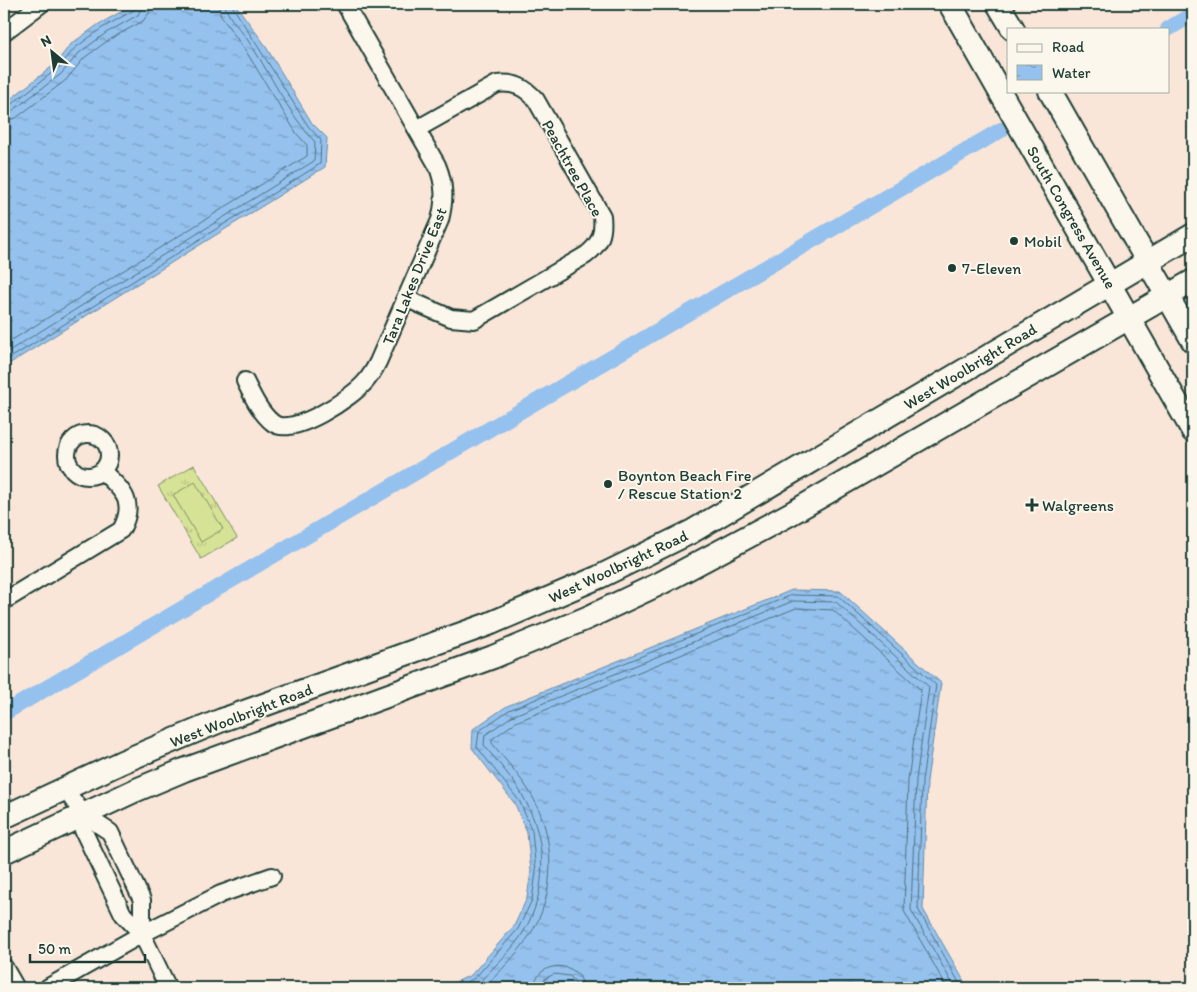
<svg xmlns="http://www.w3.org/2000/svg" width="1197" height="992" font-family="Itim,sans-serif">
<defs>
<pattern id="grass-tufts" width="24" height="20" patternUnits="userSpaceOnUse" patternTransform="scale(1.25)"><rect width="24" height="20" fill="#d6e295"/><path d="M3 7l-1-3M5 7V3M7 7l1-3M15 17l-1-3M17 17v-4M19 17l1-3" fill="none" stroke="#b7c381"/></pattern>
<pattern id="water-ripples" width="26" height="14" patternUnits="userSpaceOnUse" patternTransform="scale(1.25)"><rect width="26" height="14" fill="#95c1ee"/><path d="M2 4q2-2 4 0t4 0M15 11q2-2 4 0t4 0" fill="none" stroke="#799ec2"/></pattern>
</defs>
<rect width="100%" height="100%" fill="#fae6d9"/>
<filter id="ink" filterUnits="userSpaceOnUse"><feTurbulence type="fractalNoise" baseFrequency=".02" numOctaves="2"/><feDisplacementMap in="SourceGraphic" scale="10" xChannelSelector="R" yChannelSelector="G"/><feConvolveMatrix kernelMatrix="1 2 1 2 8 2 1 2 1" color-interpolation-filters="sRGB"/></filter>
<g filter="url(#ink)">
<!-- grass -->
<polygon fill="url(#grass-tufts)" stroke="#7a9064" points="194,465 237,538 201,559 158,486"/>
<!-- garden -->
<polygon fill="#d6e295" stroke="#7a9064" points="195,482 223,529 201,542 173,495"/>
<!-- water -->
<g fill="url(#water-ripples)" stroke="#668ca4">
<polygon points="135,4 235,4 263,42 312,123 327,138 325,167 4,367 4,104 54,65 71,44 99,24"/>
<polygon points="792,590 840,591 941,683 927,781 923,909 968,988 604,988 555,985 546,988 443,988 471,975 514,926 527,898 531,871 527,833 515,804 472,748 473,729 507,706"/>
</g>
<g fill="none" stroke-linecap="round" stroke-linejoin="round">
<!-- shore -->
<g stroke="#4e727e" stroke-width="1">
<polyline points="4,107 9,106 57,69 75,48 102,28 134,10 137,4"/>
<polyline points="4,114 12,111 61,74 79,53 106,33 138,15 143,4"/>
<polyline points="4,121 16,118 66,80 84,58 110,39 143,21 149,13 151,4"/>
<polyline points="4,345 307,156 307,145 297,134 247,53 221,16 218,4"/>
<path d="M4,354L314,161L315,142C286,111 269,70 245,36C238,27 226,15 225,4"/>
<polyline points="4,362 320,164 321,140 308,126 231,4"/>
<polyline points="455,988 475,978 518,929 532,900 536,872 532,831 520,802 477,747 479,731 509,710 792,595 838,596 936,685 922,781 918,909 962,988"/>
<path d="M469,988L479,983C494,966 513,950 524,931C548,891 547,841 525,800C515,780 497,762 484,745L485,735L512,716L793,601L836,602L929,687L916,780L911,910L955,988"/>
<path d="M484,988C499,972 517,955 529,936C557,896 556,836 531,794C520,776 505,760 492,743V739L516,722L796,608L833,610L921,690L908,780L904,911L947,988"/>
<path d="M534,988C535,959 582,959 583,988"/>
<polyline points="542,988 545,979 554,974 570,976 575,982 576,988"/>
</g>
<!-- canal -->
<g stroke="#95c1ee" stroke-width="16">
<polyline points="1168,29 1193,14"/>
<polyline points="4,713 1001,130"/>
</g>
<!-- street casing -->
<g stroke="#1f3d34" stroke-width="20">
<g id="street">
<polyline points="4,32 41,4"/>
<path d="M405,298L451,318L474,320L586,255C600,244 604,234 602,216L536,100C525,87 514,82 497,84L417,129"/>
<path d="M245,381C252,395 260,413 273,423C292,438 353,397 366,381C371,375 375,368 378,362L440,220C445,200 445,184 437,165L345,4"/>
<circle cx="88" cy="455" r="21"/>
<path d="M4,601L121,530C137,501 122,490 102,471"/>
<polyline points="64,788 84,815 110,832 142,900 142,934"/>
<polyline points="84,815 83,830 123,914 142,934 168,988"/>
<polyline points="4,967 16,988"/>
<polyline points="47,988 142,934 221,894 272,876"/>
</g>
</g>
<!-- secondary casing -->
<g stroke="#1f3d34" stroke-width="26">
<g id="secondary">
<polyline points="950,4 1193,431"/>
<polyline points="998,4 1013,29"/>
<polyline points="1050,91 1193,341"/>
<polyline points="4,817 122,762 222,720 489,624 599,577 691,532 1193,235"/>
<polyline points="4,852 134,791 184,770 493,657 587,618 661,583 790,514 1193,281"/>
</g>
</g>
<!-- street -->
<use href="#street" stroke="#fbf7ec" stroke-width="16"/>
<!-- secondary -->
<use href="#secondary" stroke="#fbf7ec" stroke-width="22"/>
</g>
</g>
<!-- markers -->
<g fill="#1f3d34" stroke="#fbf7ec" stroke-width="2">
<circle cx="1014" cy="241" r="5"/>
<circle cx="952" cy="268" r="5"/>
<circle cx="608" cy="484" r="5"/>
<path d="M1029.5 497.5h5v5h5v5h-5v5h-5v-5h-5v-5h5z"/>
</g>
<g text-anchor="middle" stroke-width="4" stroke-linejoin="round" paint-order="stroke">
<!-- street labels -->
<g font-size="16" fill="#1f3d34" stroke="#fbf7ec">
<text transform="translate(573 168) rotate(61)" y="6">Peachtree Place</text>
<text transform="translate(1072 217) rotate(60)" y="6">South Congress Avenue</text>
<text transform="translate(414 276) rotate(-68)" y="6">Tara Lakes Drive East</text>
<text transform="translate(970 366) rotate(-31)" y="6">West Woolbright Road</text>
<text transform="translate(618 566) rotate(-25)" y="6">West Woolbright Road</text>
<text transform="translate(241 715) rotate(-21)" y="6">West Woolbright Road</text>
</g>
<!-- poi labels -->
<g font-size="16" fill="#1f3d34" stroke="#fbf7ec" text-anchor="start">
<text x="1024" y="247">Mobil</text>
<text x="962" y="274">7-Eleven</text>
<text x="618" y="481">Boynton Beach Fire<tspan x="618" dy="18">/ Rescue Station 2</tspan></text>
<text x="1042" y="511">Walgreens</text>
</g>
</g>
<!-- margin -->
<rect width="1197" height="992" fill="none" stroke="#fbf7ec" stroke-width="20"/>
<rect x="10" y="10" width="1177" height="972" fill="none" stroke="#1f3d34" stroke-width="2" filter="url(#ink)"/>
<!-- legend -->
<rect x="1007" y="28" width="162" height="65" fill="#fbf7ec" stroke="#a3ada2"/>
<rect x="1017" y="44" width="25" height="8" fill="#fbf7ec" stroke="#a3ada2"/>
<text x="1052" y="52" font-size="15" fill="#1f3d34">Road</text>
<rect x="1017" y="65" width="25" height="15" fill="url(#water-ripples)" stroke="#a3ada2"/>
<text x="1052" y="78" font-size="15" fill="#1f3d34">Water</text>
<!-- north arrow -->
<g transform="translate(52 52) rotate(331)" stroke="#fbf7ec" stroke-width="4" paint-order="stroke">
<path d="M0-4L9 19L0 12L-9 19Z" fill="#1f3d34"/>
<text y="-8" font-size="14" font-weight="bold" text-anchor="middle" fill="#1f3d34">N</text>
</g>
<!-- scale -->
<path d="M30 954v8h115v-8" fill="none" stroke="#1f3d34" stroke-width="2.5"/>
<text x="38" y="954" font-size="15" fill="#1f3d34" stroke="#fbf7ec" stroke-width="4" paint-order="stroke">50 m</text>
</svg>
